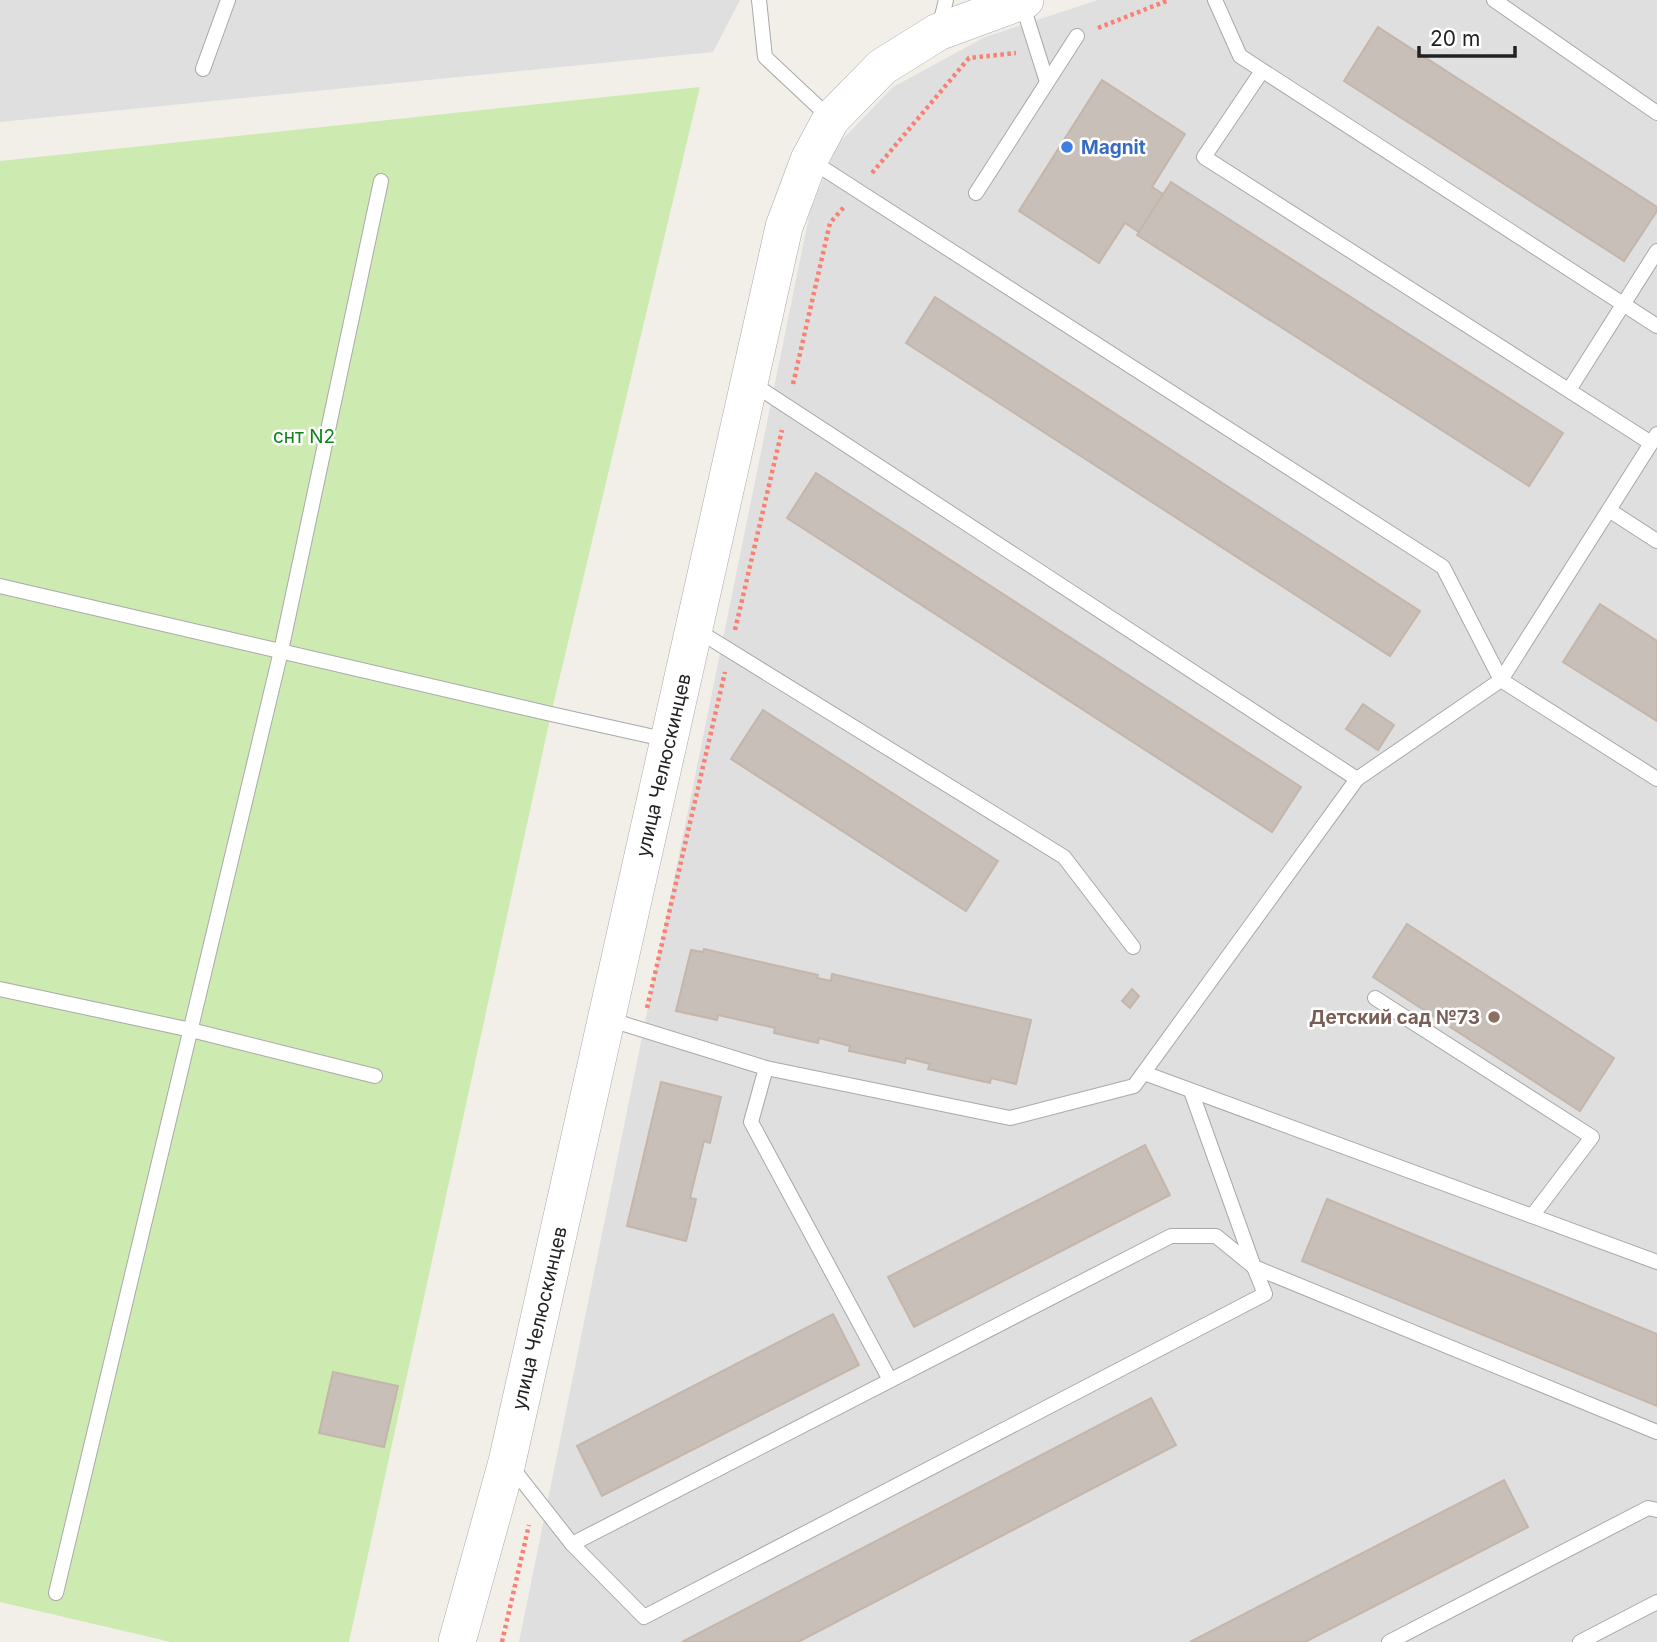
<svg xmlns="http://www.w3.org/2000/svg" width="1657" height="1642" font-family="Inter,sans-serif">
<rect width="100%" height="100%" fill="#f2efe9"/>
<!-- residential -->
<g fill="#e0dfdf">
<polygon points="0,0 740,0 713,52 0,122"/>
<polygon points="1098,0 1657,0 1657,1642 519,1642 810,211 837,145 893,87 985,37"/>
</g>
<!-- grass -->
<polygon fill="#cdebb0" points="700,87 551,714 349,1642 171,1642 0,1602 0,161"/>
<!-- building -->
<g fill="#c7bfb8" stroke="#c4b6ab" stroke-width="2">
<polygon points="1378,27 1657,207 1657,211 1624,261 1344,81"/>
<polygon points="1102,80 1185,134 1152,187 1163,194 1139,232 1125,223 1099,263 1019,211"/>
<polygon points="1171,182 1563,433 1529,486 1137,235"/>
<polygon points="935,297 1420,611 1390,656 906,343"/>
<polygon points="816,473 1301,787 1272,832 787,518"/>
<polygon points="1600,604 1657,641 1657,721 1563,662"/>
<polygon points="1363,704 1394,725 1378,750 1346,729"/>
<polygon points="763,710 998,861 966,911 731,759"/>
<polygon points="1407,924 1614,1058 1580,1111 1373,977"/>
<polygon points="704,949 818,975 817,978 831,981 832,974 1031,1020 1016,1084 991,1078 990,1083 928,1069 930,1064 906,1058 905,1063 849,1051 850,1046 819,1038 818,1043 774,1033 775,1028 718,1015 717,1020 676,1011 691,950 703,952"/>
<polygon points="1132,989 1139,996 1130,1008 1122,1001"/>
<polygon points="661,1082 721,1097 710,1143 704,1141 690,1198 696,1199 686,1241 627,1226"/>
<polygon points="1145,1145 1170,1195 914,1327 888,1277"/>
<polygon points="1327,1199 1657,1334 1657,1406 1302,1261"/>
<polygon points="833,1314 859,1365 602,1496 577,1446"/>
<polygon points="333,1372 398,1386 384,1447 319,1433"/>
<polygon points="1151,1398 1176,1445 798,1642 682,1642"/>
<polygon points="1504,1480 1528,1527 1305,1642 1190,1642"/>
</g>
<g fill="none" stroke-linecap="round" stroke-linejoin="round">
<!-- service casing -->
<g stroke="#a9a9a9" stroke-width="16">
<g id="service">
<polyline points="759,0 765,57 830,118"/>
<polyline points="1215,0 1240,56 1657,326"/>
<polyline points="1494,0 1657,113"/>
<polyline points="1022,3 1047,82"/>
<polyline points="939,28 946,0"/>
<polyline points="203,69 228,0"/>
<polyline points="1262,71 1204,157 1651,443"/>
<polyline points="810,160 1443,567 1501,680 1657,779"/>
<polyline points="976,193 1077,36"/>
<polyline points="750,382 1357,779"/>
<polyline points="1569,390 1657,251"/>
<polyline points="1609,510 1657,541"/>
<polyline points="0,586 551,714 668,740"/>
<polyline points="695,629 1064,857 1133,947"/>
<polyline points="0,989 191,1030 375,1076"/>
<polyline points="1375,998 1592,1137 1532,1216"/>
<polyline points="608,1019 766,1068 1010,1118 1134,1086 1357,779 1501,680 1657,434"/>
<polyline points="766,1068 751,1122 890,1380"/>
<polyline points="1144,1073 1657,1262"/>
<polyline points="510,1465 572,1544 644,1617 1265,1294 1254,1267 1657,1432"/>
<polyline points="572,1544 1171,1236 1216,1236 1254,1267 1191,1091"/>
<polyline points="56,1593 281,651 381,181"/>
<polyline points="1389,1642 1648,1508 1657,1510"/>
<polyline points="1580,1642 1657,1602"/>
</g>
</g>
<!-- tertiary casing -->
<g stroke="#a9a9a9" stroke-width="38">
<polyline id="tertiary" points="457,1642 507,1462 784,227 809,160 831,119 882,67 938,32 1025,0"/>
</g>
<!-- path -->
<g stroke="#fa8072" stroke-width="4.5" stroke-dasharray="3.5 3.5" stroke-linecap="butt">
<polyline points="1098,28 1169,0"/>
<polyline points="872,173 969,58 1016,53"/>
<polyline points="793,384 830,223 844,207"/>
<polyline points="735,630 782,430"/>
<polyline points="647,1008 725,672"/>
<polyline points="502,1642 529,1525"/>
</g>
<!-- service -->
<use href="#service" stroke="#fff" stroke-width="14"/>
<!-- tertiary -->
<use href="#tertiary" stroke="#fff" stroke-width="37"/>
</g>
<!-- markers -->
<circle fill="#3f7fe0" stroke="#fff" stroke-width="2.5" cx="1067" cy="147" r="7"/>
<circle fill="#8d6e63" stroke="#fff" stroke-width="2.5" cx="1494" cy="1017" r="7"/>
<g text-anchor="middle" stroke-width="5" stroke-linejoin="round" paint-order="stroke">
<!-- shop labels -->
<g font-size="19" font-weight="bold" fill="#366cbe" stroke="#fff" text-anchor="start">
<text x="1081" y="154">Magnit</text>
</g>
<!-- park labels -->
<g font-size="19" fill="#0c8416" stroke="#fff">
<text x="304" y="443">снт N2</text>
</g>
<!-- street labels -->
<g font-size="19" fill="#222" stroke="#fff">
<text transform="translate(663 765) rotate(-77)" y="7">улица Челюскинцев</text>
<text transform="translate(539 1318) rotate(-77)" y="7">улица Челюскинцев</text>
</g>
<!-- education labels -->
<g font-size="19" font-weight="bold" fill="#785e54" stroke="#fff" text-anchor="end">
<text x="1480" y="1024">Детский сад №73</text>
</g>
</g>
<!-- scale -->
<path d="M1419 46v10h96v-10" fill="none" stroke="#222222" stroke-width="3.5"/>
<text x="1430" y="46" font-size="21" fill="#222222" stroke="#ffffff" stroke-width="5" paint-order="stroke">20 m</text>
</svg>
